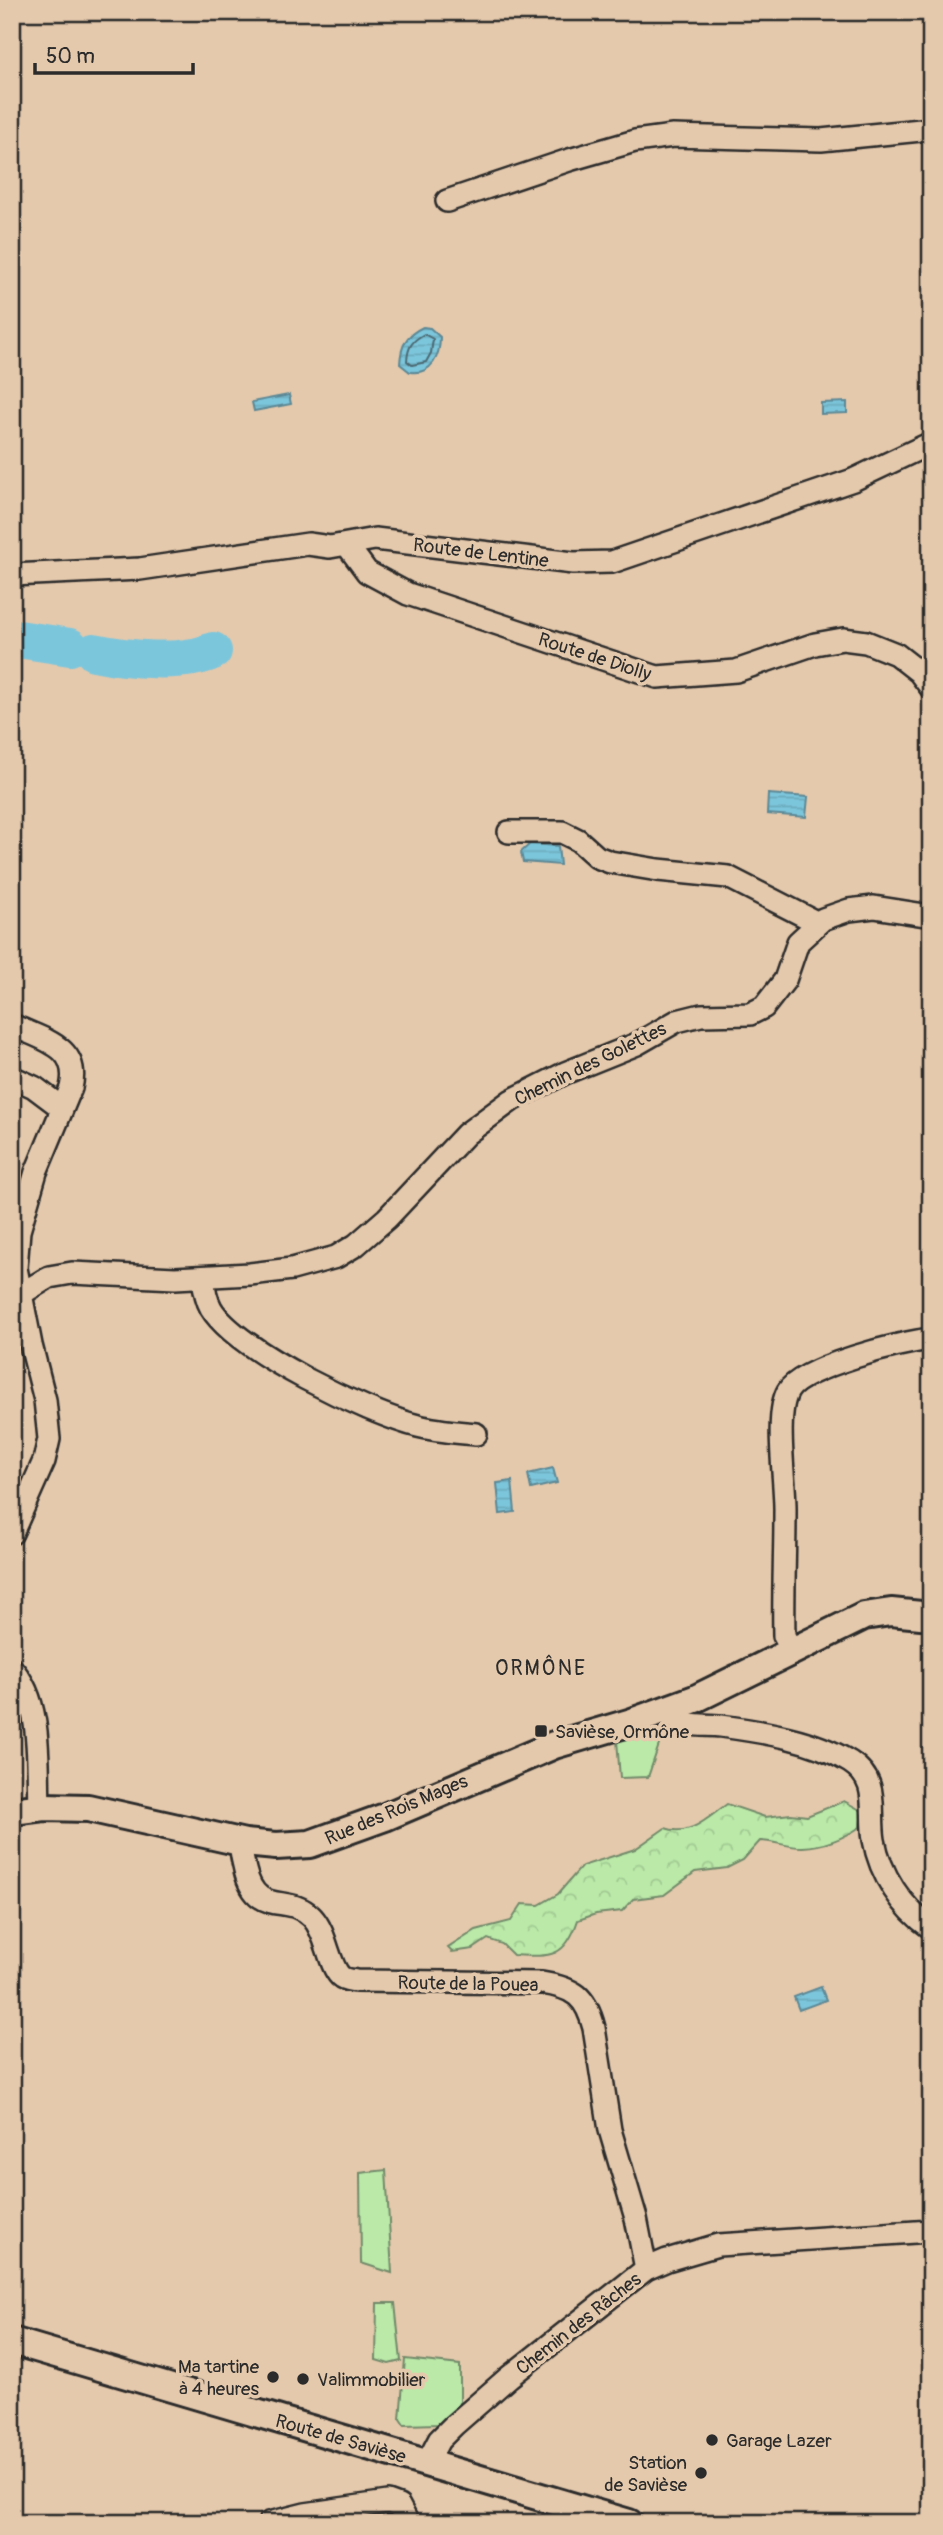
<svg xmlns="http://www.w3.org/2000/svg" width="943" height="2535" font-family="Pangolin,sans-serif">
<defs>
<pattern id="forest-crowns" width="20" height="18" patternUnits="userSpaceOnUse" patternTransform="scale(1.75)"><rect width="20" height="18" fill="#bae9a8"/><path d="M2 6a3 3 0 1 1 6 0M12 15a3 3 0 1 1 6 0" fill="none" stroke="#a0c891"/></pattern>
<pattern id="water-rules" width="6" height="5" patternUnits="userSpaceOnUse" patternTransform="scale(1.75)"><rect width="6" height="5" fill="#7cc6dc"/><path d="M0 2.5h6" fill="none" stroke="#6baabd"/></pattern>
</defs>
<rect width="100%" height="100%" fill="#e5c9ac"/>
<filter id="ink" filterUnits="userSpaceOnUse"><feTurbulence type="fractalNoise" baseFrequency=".0143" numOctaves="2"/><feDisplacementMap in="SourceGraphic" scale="14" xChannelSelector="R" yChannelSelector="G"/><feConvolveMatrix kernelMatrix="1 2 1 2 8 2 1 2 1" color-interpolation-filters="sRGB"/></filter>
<g filter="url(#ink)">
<!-- forest -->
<path fill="url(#forest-crowns)" stroke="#728a6a" stroke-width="2" d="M844,1801L862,1811L860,1827C844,1838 824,1846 803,1847C792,1848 773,1841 760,1841L743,1860L727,1868L695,1872L664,1895L633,1899L622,1911L596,1914L578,1920C565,1959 550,1957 513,1955L502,1944L488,1939L473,1949L452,1952L448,1948L476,1930L511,1921L522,1904L539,1905L558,1894L582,1866L635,1849L665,1828C690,1837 707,1818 727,1804L765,1817L791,1814L807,1816Z"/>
<!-- green -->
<g fill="#bae9a8" stroke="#728a6a" stroke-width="2">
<polygon points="662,1736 648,1777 620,1778 617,1740"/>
<polygon points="386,2170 392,2273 361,2263 360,2173"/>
<polygon points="377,2303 395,2303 401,2361 389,2364 376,2360"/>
<polygon points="405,2359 460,2365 460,2407 438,2424 404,2425 400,2419"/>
</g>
<!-- water -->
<g fill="url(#water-rules)" stroke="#5c8895" stroke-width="2">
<path d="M423,327L430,328L440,337C440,356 432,375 410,372L400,364C401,345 406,335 423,327Z"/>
<polygon points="289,395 291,404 254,411 252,402"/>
<polygon points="847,402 847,413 821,414 821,403"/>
<polygon points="768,794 808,797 806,817 767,814"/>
<polygon points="530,844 558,846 560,865 523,862 521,852"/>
<polygon points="553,1468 557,1483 531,1489 528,1474"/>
<polygon points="512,1481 515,1512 500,1514 497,1483"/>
<polygon points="821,1987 826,2000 799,2010 794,1997"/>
</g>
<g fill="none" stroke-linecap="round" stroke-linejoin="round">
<!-- shore -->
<path stroke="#4b6972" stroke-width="2" d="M424,334L433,339L431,353L426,362L412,365L407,361C408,346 412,341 424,334Z"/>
<!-- river -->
<g stroke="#7cc6dc" stroke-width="38">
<polyline points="12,638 70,647"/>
<path d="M94,652C127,659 182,665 213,651"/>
</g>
<!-- minor casing -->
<g stroke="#2b2b2b" stroke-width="26">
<g id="minor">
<polyline points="447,201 569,160 635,141 673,136 821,140 931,129"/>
<polyline points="347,545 367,572 408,594 657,677 736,671 815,644 843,639 866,642 896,654 919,672 931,688"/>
<polyline points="12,575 140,569 308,544 330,547 375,539 573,563 612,562 853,480 931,443"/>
<polyline points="509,832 562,832 578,840 597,857 610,862 658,870 728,877 818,923"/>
<path d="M12,1025C43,1040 81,1046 71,1088L36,1172L19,1231L16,1268L31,1345L45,1400L49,1439L44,1461L12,1533"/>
<polyline points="12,1077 34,1087 62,1108"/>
<path d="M203,1277C204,1287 206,1299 211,1308C236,1351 369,1414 418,1426C437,1431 456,1432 476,1434"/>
<polyline points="21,1294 49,1277 72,1273 175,1278 250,1274 292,1269 336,1257 356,1245 387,1218 466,1134 512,1100 565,1073 637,1044 677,1021 701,1015 750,1014 764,1007 785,980 798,942 823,919 849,910 874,907 931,916"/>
<path d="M792,1650L784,1636C783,1595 785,1554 785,1513C786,1484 774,1415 788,1391C802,1367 902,1342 931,1339"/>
<path d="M12,1669C43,1702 37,1764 39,1807"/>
<path d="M669,1709C672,1714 673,1719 679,1721C691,1727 708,1724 721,1726C764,1732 813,1739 850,1762C881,1782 869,1809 874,1840C880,1874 902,1908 931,1928"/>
<path d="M241,1843C240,1852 243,1860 245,1870C257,1919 288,1892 312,1917C327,1933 328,1963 340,1976C344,1980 350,1980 356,1981L542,1983C574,1988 586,1996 594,2028L610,2130L636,2218L646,2269"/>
<polyline points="427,2463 439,2440 454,2425 509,2377 646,2269 667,2260 718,2245 931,2231"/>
<polyline points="269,2523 305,2514 388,2502 399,2506 408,2523"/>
</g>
</g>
<!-- tertiary casing -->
<g stroke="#2b2b2b" stroke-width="32">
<g id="tertiary">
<polyline points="12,1811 44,1807 88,1808 245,1843 276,1846 310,1844 385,1817 554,1745 632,1722 695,1699 864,1616 891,1612 931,1616"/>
<polyline points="12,2341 629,2523"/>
</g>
</g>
<!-- minor -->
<use href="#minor" stroke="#e5c9ac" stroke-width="21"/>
<!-- tertiary -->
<use href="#tertiary" stroke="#e5c9ac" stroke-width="26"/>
</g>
</g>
<!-- markers -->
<g fill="#2b2b2b" stroke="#e5c9ac" stroke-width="2.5">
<rect x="534" y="1724" width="14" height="14" rx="3.5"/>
<circle cx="273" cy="2377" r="7"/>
<circle cx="303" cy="2379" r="7"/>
<circle cx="712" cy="2440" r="7"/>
<circle cx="701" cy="2473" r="7"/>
</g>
<g text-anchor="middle" stroke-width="7" stroke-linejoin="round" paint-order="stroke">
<!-- street labels -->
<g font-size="19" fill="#2b2b2b" stroke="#e5c9ac">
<text transform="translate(481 552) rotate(7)" y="7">Route de Lentine</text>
<text transform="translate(595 656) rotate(18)" y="7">Route de Diolly</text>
<text transform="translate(590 1063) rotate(-26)" y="7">Chemin des Golettes</text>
<text transform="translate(396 1809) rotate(-23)" y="7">Rue des Rois Mages</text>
<text transform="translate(468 1983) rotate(1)" y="7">Route de la Pouea</text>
<text transform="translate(578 2323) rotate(-38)" y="7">Chemin des Râches</text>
<text transform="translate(341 2438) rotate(16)" y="7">Route de Savièse</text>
</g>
<!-- poi labels -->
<g font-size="19" fill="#2b2b2b" stroke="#e5c9ac" text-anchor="start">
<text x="555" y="1738">Savièse, Ormône</text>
<text x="259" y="2373" text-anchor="end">Ma tartine<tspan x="259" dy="22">à 4 heures</tspan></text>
<text x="317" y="2386">Valimmobilier</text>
<text x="726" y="2447">Garage Lazer</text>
<text x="687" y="2469" text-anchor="end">Station<tspan x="687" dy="22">de Savièse</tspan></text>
</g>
<!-- neighbourhood labels -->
<g font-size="21" letter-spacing="2" fill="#2b2b2b" stroke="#e5c9ac">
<text x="541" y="1675">ORMÔNE</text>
</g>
</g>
<!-- margin -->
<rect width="943" height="2535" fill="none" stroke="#e5c9ac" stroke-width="42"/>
<rect x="21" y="21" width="901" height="2493" fill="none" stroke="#2b2b2b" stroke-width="2.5" filter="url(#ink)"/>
<!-- scale -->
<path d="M35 63v10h158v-10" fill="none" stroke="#2b2b2b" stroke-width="3.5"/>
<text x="46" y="63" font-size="21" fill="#2b2b2b" stroke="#e5c9ac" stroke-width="5" paint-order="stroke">50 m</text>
</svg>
